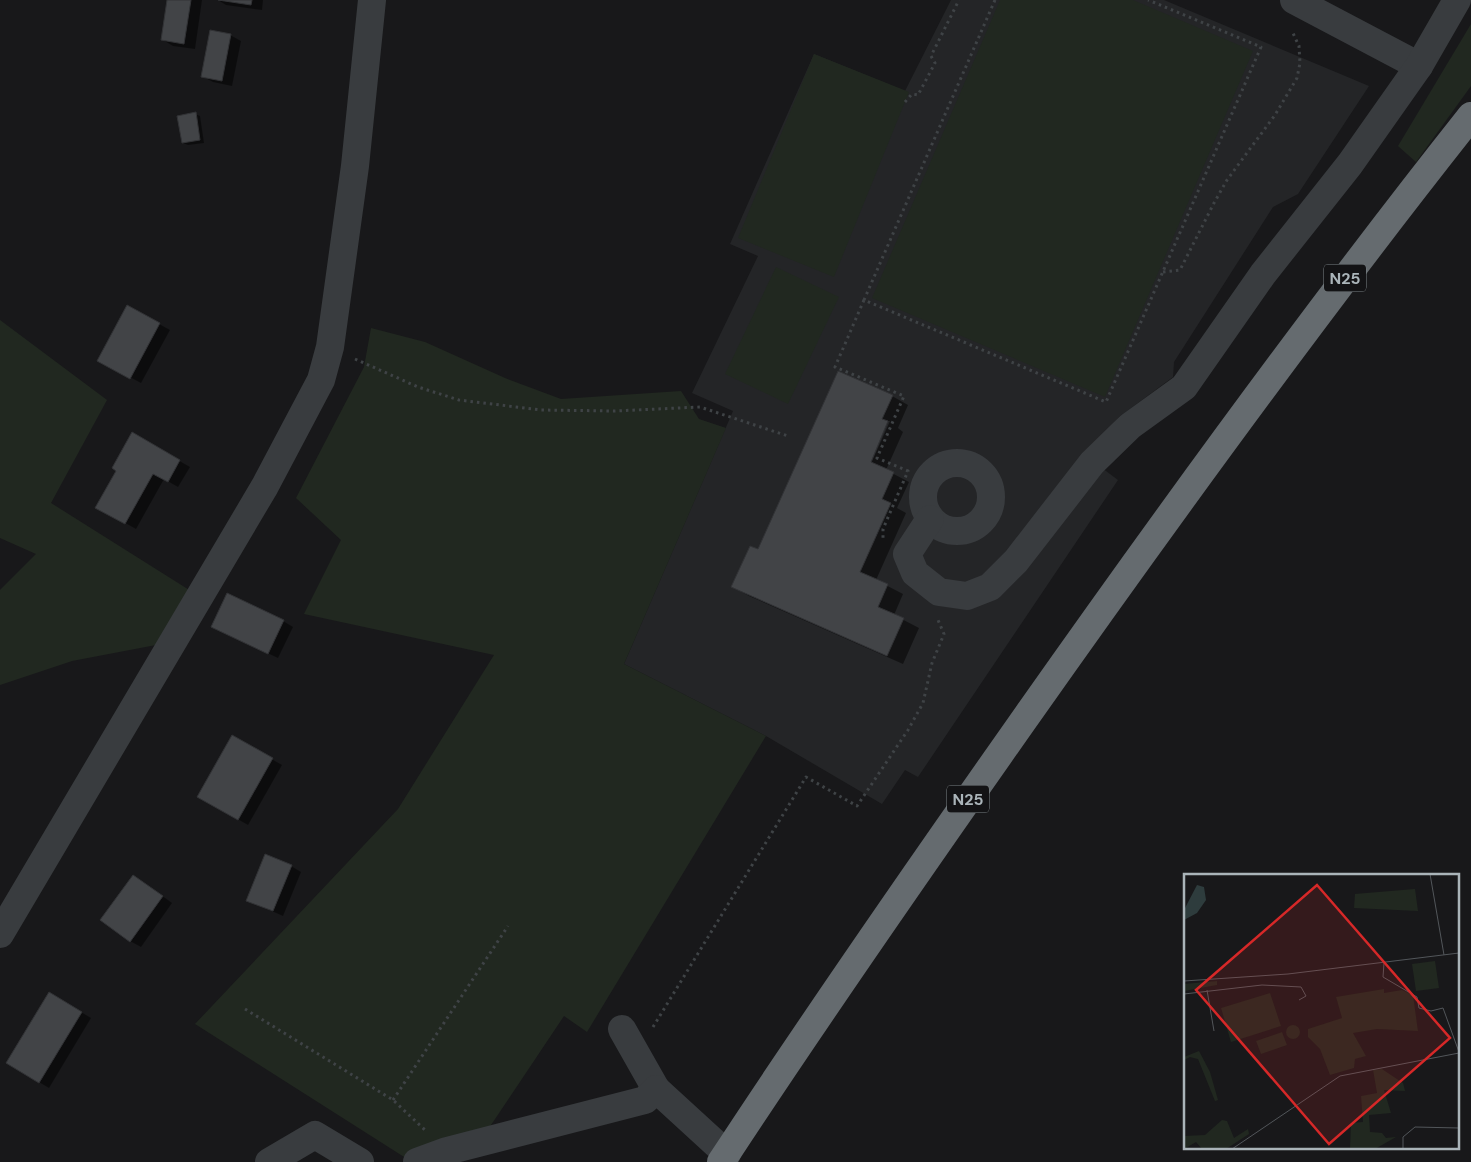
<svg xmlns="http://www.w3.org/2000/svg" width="1471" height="1162" font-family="'DM Sans',sans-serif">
<rect width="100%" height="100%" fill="#18181a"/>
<!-- built -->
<polygon fill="#242527" points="951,0 1164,0 1369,86 1298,194 1273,207 1174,362 1173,377 1119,417 1086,456 1118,480 918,777 905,770 882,804 766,736 624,664 733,411 692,393 758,256 730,244 814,54 905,91"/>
<!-- green -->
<g fill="#212820">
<polygon points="1000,0 1133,0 1253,51 1105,397 872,298"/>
<polygon points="1471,24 1471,86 1416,162 1398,146"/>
<polygon points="814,54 909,92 834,277 738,238"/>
<polygon points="776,267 839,297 788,404 725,374"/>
<polygon points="0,320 107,400 51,503 194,593 156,645 72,661 0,685 0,590 36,554 0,538"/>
<polygon points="371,328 425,342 505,378 561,399 681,391 699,419 726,428 624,664 766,736 587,1032 564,1016 489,1128 412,1162 195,1024 398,809 494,655 304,614 341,540 296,498 364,367"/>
</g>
<!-- shadow -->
<g fill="#0007" fill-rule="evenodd">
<polygon points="168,0 202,0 195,49 173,46 163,40"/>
<polygon points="218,0 263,0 262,10 226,5"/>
<polygon points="230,35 241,41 232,86 213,82 202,76"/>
<polygon points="195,114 200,116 204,143 188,145 183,143"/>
<polygon points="128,307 170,330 141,383 109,366"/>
<path d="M892,396L908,405L898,428L903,432L886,470L909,482L897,508L906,513L876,580L903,594L894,615L919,628L903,664L749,596L733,587L759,551ZM887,421H890L869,468L867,467Z"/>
<polygon points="132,434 190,467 178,487 164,479 136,529 97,507 117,470"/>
<polygon points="283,621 293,627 278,658 223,632"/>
<polygon points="233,737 282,765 248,825 199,797"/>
<polygon points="291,866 301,872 283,916 247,900"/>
<polygon points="143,882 172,903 141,947 130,941"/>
<polygon points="49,993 91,1018 49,1088 7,1063"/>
</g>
<!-- building -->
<g fill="#424447" stroke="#323336">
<polygon points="167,0 191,0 184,44 161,40"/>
<polygon points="218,0 252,0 251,5"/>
<polygon points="210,30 231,34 222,81 201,77"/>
<polygon points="196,112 200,140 182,143 177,116"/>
<polygon points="127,305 160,323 130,379 97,361"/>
<polygon points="838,371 893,395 882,419 888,421 871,462 894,472 882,499 891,503 860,572 888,584 878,607 904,618 887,656 731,587 750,546 758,549"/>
<polygon points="132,432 180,460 168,482 153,474 125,524 95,508 116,471 112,468"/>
<polygon points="227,593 284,620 268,654 211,627"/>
<polygon points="232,735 273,758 238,820 197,797"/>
<polygon points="265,854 292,865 273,911 246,901"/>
<polygon points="133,875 163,896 130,942 100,920"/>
<polygon points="49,992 82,1012 39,1083 6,1063"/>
</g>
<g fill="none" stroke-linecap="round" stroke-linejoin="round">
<!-- path -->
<g stroke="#3f4346" stroke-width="3" stroke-dasharray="2.5 4" stroke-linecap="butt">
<polyline points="995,0 864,300 1106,402 1261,47 1148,0"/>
<polyline points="905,102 912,94 918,95 935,63 931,56 959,0"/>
<polyline points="1163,272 1180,270 1214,203 1227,180 1275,115 1297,78 1300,63 1299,46 1292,31"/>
<polyline points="864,300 835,367 904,396 877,458 908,471 883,529 883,540"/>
<polyline points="355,359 418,387 459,400 541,410 615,411 700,407 788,436"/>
<polyline points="245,1009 393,1100 425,1130"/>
<polyline points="653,1027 806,777 857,806 908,730 923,703 932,663 944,634 938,620"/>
<polyline points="393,1100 508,926"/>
</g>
<!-- minor -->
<g stroke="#393c3f" stroke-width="28">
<polyline points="1294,0 1419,66"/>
<circle cx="957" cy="497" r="34"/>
<polyline points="930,519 907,554 915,573 939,592 967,596 990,587 1016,561 1092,463 1130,426 1184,387 1263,274 1350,164 1419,66 1457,0"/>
<polyline points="0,934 265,486 321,380 330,347 355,166 372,0"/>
<polyline points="622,1029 656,1089"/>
<polyline points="269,1162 315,1135 360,1162"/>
<polyline points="417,1162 447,1151 645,1100 656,1089 727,1154"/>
</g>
<!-- highway -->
<path stroke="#656b6f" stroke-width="28" d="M721,1162C818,1014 919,869 1021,724C1166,518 1314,314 1471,116"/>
</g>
<g text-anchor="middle" stroke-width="4.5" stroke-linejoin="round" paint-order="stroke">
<!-- shield labels -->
<g fill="#131315" stroke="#7d8488" stroke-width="1">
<rect x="1324" y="264.5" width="42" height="27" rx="4"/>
<rect x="947" y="785.5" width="42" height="27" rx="4"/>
</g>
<g font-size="16" font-weight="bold" fill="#aab4b9">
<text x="1345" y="284">N25</text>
<text x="968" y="805">N25</text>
</g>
</g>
<!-- overview -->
<g transform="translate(1184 874)">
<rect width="275" height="275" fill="#18181a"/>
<path d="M231,15L234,37L170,34L171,20ZM251,87L255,114L232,117L228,90ZM33,107V111L0,117V110ZM200,115V119L218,116L229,121L234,157L193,155L169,159L182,182L171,185L170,194L146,201L136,175L124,163V155L158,144L152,123ZM86,119L97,152L47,168L37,134ZM102 158a7 7 0 1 1 14 0a7 7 0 1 1-14 0ZM98,158L103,171L77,180L72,167ZM15,177L26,198L34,226L31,227L14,185L6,183L0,186V183ZM198,195L219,209L221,217L200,216L207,239L185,241L186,258L198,259L202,264L212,263L191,275H166L167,249L179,248L177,222L193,219L189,196ZM38,246L43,247L50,264L64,255L65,260L42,275H18L12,268L0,275V262L21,261Z" fill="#212820"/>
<path d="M13,11L20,13L22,26L13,39L0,46V36Z" fill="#2e3c3d"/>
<path fill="none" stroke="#52565a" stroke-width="1" d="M246,0L260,81M200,89L199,103L233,123L235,134L247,137L259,134L275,178M0,107L104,100L275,79M23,116L30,157M0,120L78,111L117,113L122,122L115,126M48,275L156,202L275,179M219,275V263L231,253L275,254"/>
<path fill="#d62828" fill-opacity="0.15" stroke="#d62828" stroke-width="2.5" d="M133,11L266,164L145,270L12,116Z"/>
<rect width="275" height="275" fill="none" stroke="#aab4b9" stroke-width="2.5"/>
</g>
</svg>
